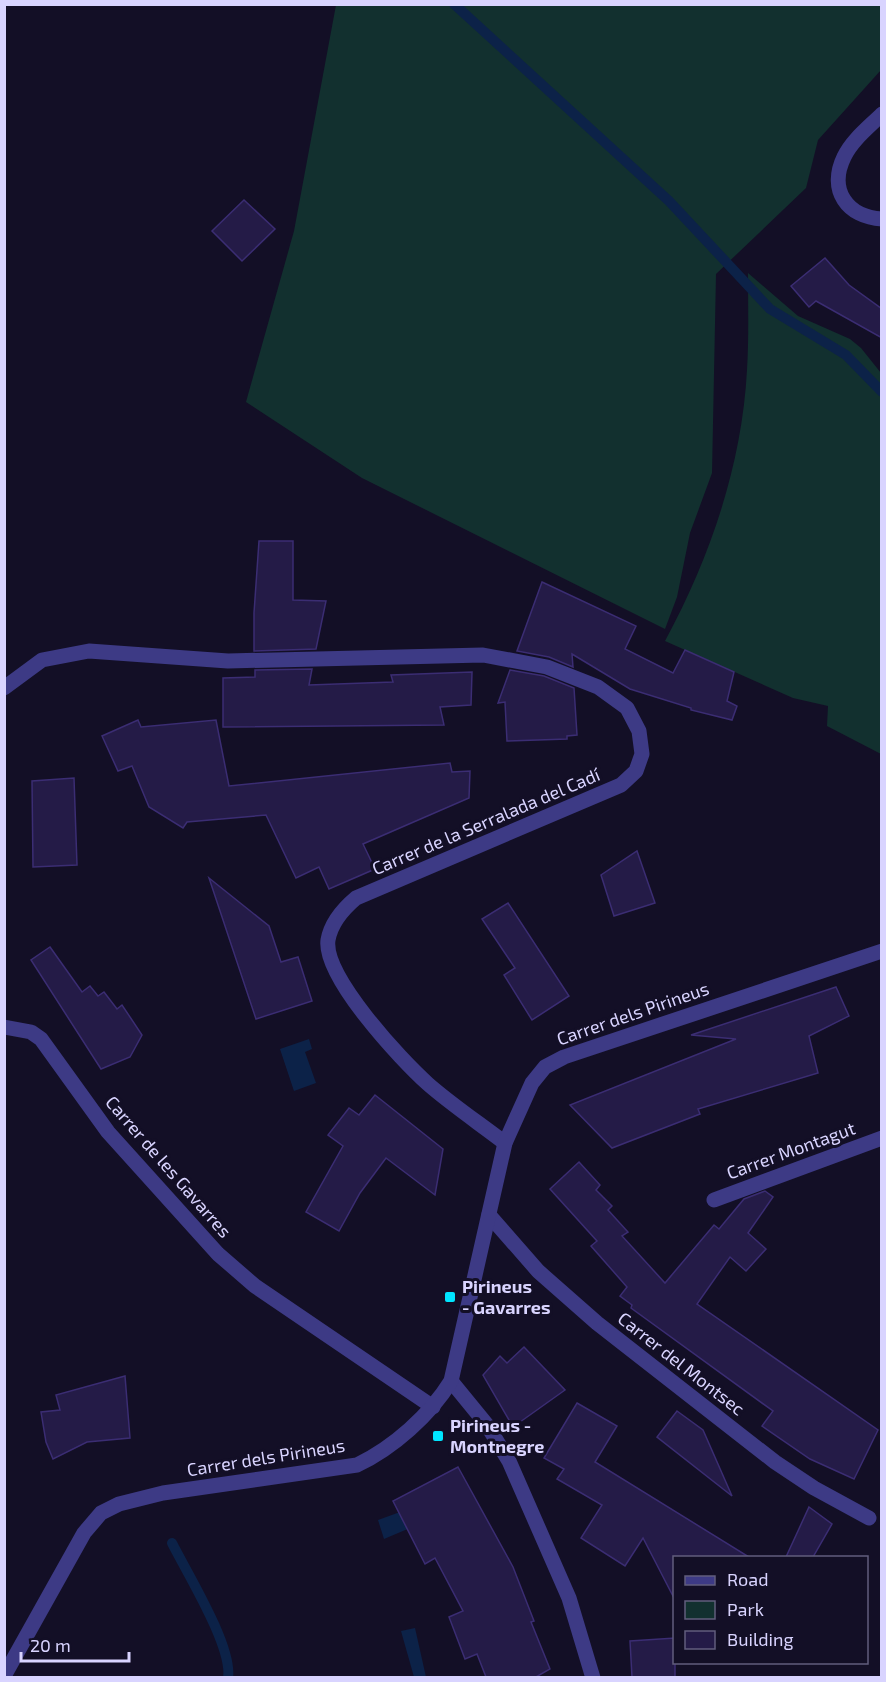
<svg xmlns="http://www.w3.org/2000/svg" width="886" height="1682" font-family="'Exo 2',sans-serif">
<rect width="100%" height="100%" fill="#130f26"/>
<!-- green -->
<g fill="#12302f">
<polygon points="336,5 881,5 881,70 818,140 806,188 716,274 712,473 690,533 677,597 665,629 362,478 246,402 294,231"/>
<path d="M748,273L798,316L850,339L861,348L881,373V754L827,726L828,706L793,698L665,641C710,558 742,465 747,370C749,338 748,305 748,273Z"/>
</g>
<!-- water -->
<g fill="#0c2248">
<polygon points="309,1039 312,1049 305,1052 316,1083 294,1091 280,1049"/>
<polygon points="411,1508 417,1525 384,1539 378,1520"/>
<polygon points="415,1628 426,1677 414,1677 401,1631"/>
</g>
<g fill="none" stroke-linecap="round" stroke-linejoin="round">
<!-- stream -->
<g stroke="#0c2248" stroke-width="10">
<polyline points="454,4 669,201 770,309 846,355 882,392"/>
<path d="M172,1543C187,1573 233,1647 228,1678"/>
</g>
</g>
<!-- building -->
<g fill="#241b47" stroke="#3b2d73" stroke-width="1.5">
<polygon points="244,200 275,229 242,261 212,231"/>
<polygon points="825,258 849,285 882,309 882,338 816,301 809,307 791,286"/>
<polygon points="259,541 293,541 293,600 326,601 316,649 254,651 254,613"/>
<polygon points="542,582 636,626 625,649 673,673 685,650 734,672 727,701 737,706 732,720 691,710 691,708 630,689 572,654 573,667 549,657 517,651"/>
<polygon points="312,669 309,685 393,682 391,675 472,672 471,705 440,707 444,725 223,727 223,678 255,677 255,670"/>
<polygon points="510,670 544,676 574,688 577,735 567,736 567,739 507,741 505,702 498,703"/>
<polygon points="138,720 141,727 216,720 229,786 450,763 452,772 470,771 469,798 363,844 375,869 329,889 319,867 296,878 266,815 187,822 183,828 149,807 132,766 118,771 102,736"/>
<polygon points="74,778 77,865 33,867 32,781"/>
<polygon points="637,851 655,903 614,916 601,875"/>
<polygon points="209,878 269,926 281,962 298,957 312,1001 256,1019"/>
<polygon points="508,903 569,996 532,1020 504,975 515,968 482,919"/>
<polygon points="50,947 82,992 90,986 98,996 104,992 117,1009 122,1005 142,1035 130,1057 101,1069 31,960"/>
<polygon points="836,987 849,1016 809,1036 818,1073 698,1109 700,1114 612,1148 570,1105 736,1039 691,1035"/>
<polygon points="375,1095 443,1149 435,1195 386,1158 360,1193 339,1231 306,1212 343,1146 328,1135 349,1108 359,1115"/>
<polygon points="579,1162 600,1185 596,1190 612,1206 608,1210 628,1232 622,1236 665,1283 714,1225 719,1229 744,1199 765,1191 773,1197 748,1233 766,1249 746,1271 730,1257 697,1304 878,1430 854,1479 810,1459 762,1426 773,1411 631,1308 632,1305 620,1296 627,1287 591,1246 597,1241 550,1189"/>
<polygon points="524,1347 565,1390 513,1427 483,1375 500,1356 507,1363"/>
<polygon points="125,1376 130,1438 87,1442 53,1459 46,1442 41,1412 60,1410 56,1395"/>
<polygon points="577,1403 617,1426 595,1462 749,1557 675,1557 675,1600 643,1538 625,1566 581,1538 602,1505 557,1479 564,1469 544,1458"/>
<polygon points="677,1411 703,1430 732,1496 657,1437"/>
<polygon points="458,1467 513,1567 534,1621 531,1622 550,1669 536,1677 486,1677 477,1654 465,1659 449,1617 463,1611 435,1558 425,1564 393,1501"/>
<polygon points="809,1507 832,1524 813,1557 786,1557"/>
<polygon points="675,1638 675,1677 632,1677 630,1641"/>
</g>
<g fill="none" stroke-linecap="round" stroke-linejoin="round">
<!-- service -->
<polyline stroke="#3d3a85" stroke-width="15" points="714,1200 882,1138"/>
<!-- minor -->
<g stroke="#3d3a85" stroke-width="15">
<path d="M882,114C869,127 852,140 844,157C828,190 847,217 882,219"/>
<path d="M4,688L42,660L89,651L228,661L483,655L547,667L598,687L627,708L639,731L642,754L636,771L621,785L356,898C343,909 331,923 328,940C323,976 401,1060 428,1084C452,1105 479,1123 505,1143"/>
<polyline points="4,1027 31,1032 41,1039 108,1132 218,1254 255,1286 433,1407"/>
<polyline points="489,1215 538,1271 597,1323 775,1462 814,1488 869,1518"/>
<polyline points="451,1381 487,1425 509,1461 569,1598 593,1678"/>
<path d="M4,1676L84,1533L101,1513L119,1504L163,1493L357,1465C393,1448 430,1415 451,1381L505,1143L532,1083L545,1067L564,1057L882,951"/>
</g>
</g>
<!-- markers -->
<g fill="#00e5ff" stroke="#130f26" stroke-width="2">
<rect x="444" y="1291" width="12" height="12" rx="3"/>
<rect x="432" y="1430" width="12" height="12" rx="3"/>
</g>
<g text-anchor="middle" stroke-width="6" stroke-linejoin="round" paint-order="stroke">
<!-- street labels -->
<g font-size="18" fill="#d9d4ff" stroke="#130f26">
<text transform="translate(486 822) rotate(-23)" y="6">Carrer de la Serralada del Cadí</text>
<text transform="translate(633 1014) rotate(-19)" y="6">Carrer dels Pirineus</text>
<text transform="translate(791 1151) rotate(-20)" y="6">Carrer Montagut</text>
<text transform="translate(168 1167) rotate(49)" y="6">Carrer de les Gavarres</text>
<text transform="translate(681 1364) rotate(38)" y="6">Carrer del Montsec</text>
<text transform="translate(266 1458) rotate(-9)" y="6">Carrer dels Pirineus</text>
</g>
<!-- poi labels -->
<g font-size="18" font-weight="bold" fill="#d9d4ff" stroke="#130f26" text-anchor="start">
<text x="462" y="1293">Pirineus<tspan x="462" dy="21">- Gavarres</tspan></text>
<text x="450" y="1432">Pirineus -<tspan x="450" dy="21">Montnegre</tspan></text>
</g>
</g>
<!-- border -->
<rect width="886" height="1682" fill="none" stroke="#d9d4ff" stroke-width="12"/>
<!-- legend -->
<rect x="673" y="1556" width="195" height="108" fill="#130f26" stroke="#625e7d" stroke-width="1.5"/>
<rect x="685" y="1576" width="30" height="9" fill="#3d3a85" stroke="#625e7d" stroke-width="1.5"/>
<text x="727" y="1586" font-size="18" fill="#d9d4ff">Road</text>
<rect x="685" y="1601" width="30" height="18" fill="#12302f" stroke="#625e7d" stroke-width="1.5"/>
<text x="727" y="1616" font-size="18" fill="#d9d4ff">Park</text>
<rect x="685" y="1631" width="30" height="18" fill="#241b47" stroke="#625e7d" stroke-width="1.5"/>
<text x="727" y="1646" font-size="18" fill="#d9d4ff">Building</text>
<!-- scale -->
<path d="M21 1652v9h108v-9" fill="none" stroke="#d9d4ff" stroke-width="3"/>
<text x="30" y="1652" font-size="18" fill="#d9d4ff" stroke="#130f26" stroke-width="4.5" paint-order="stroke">20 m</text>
</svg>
